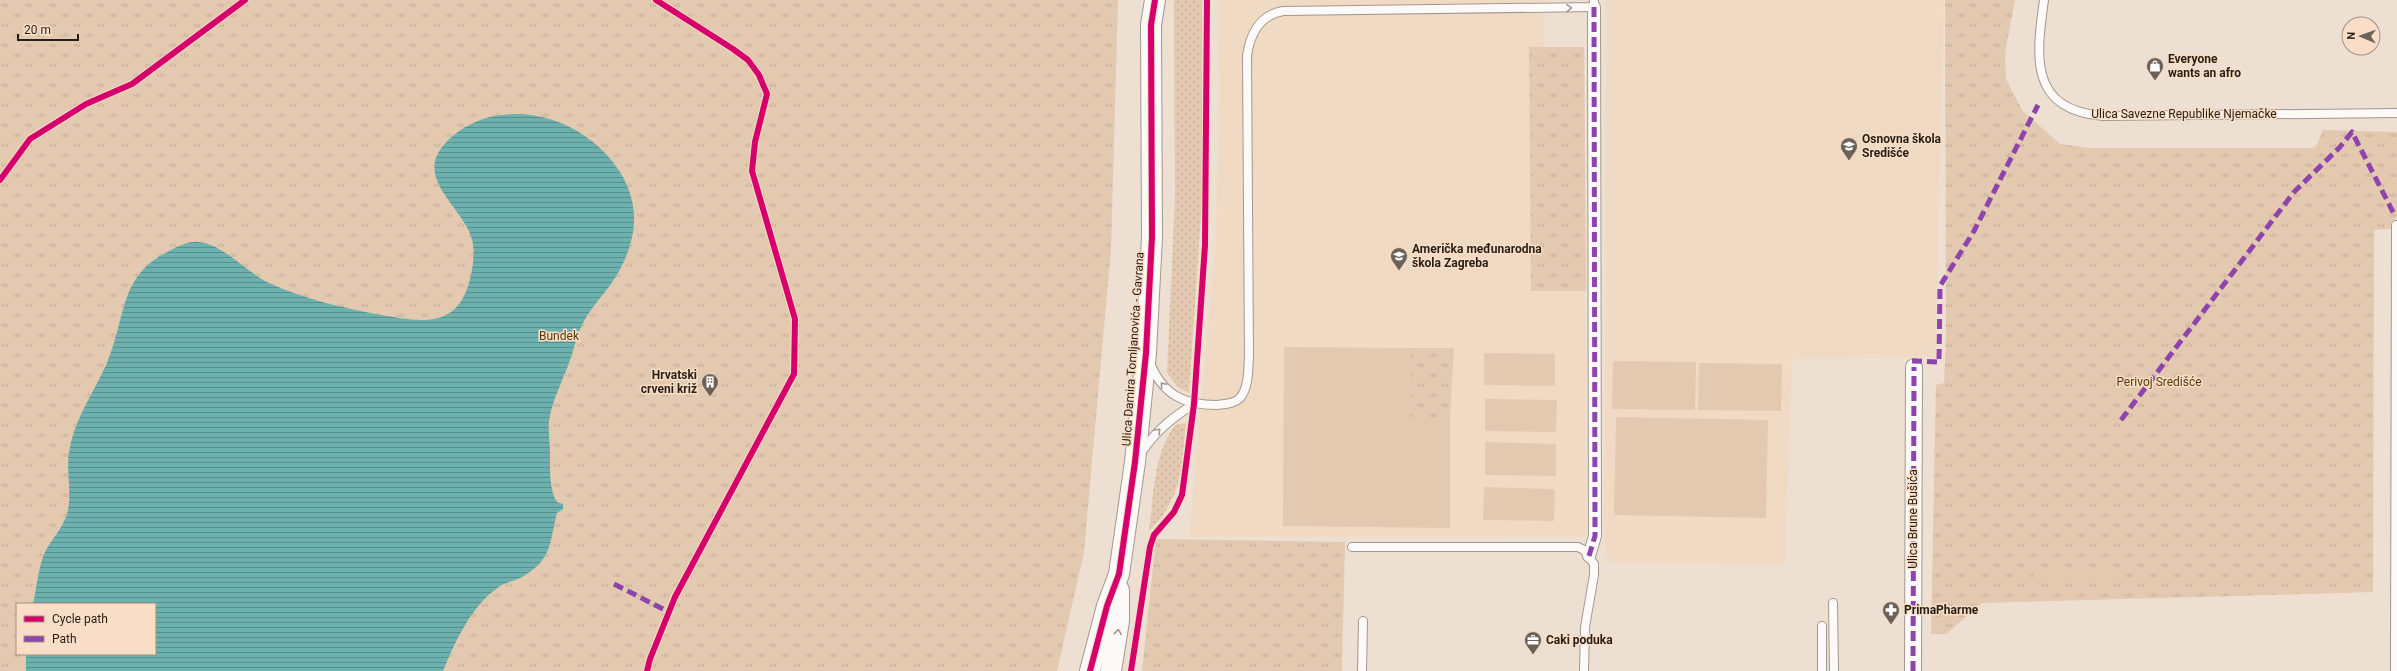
<svg xmlns="http://www.w3.org/2000/svg" width="2397" height="671" font-family="Roboto,sans-serif">
<defs>
<pattern id="grass-dots" width="8" height="8" patternUnits="userSpaceOnUse"><rect width="8" height="8" fill="#e3c9af"/><path d="M2 2h.1M6 6h.1" fill="none" stroke="#c3ac96" stroke-width="1.8" stroke-linecap="round"/></pattern>
<pattern id="park-tufts" width="24" height="20" patternUnits="userSpaceOnUse"><rect width="24" height="20" fill="#e3c9af"/><path d="M3 7l-1-3M5 7V3M7 7l1-3M15 17l-1-3M17 17v-4M19 17l1-3" fill="none" stroke="#c3ac96"/></pattern>
<pattern id="water-rules" width="6" height="5" patternUnits="userSpaceOnUse"><rect width="6" height="5" fill="#6cb1ad"/><path d="M0 2.5h6" fill="none" stroke="#598f8c"/></pattern>
</defs>
<rect width="100%" height="100%" fill="#eddfd1"/>
<!-- built -->
<g fill="#f1dac3">
<polygon points="1219,0 1545,0 1544,47 1584,47 1586,536 1189,537 1215,250 1220,97"/>
<polygon points="1606,0 1944,0 1935,357 1792,359 1785,564 1608,562 1604,539"/>
</g>
<!-- grass -->
<g fill="url(#grass-dots)">
<polygon points="1174,0 1202,0 1202,200 1189,393 1177,386 1167,373 1175,199"/>
<path d="M1186,423C1181,468 1183,497 1149,531C1154,496 1153,455 1175,425Z"/>
</g>
<!-- park -->
<g fill="url(#park-tufts)" fill-rule="evenodd">
<path d="M0,0H1118L1111,249L1084,552L1057,671H0ZM17,604H155V654H17Z"/>
<polygon points="1945,0 2015,0 2005,53 2006,79 2022,110 2060,144 2090,148 2310,148 2316,147 2323,130 2397,132 2397,215 2390,229 2374,230 2373,592 1982,603 1946,634 1931,634 1936,385 1944,383 1946,337"/>
<polygon points="1529,47 1584,47 1586,291 1531,291"/>
<polygon points="1410,348 1454,348 1450,419 1409,419"/>
<polygon points="1156,539 1345,542 1342,671 1142,671"/>
</g>
<!-- garden -->
<g fill="#e3c9af">
<polygon points="1284,347 1410,348 1409,419 1450,419 1450,528 1283,526"/>
<polygon points="1484,353 1555,354 1555,386 1484,385"/>
<polygon points="1613,361 1696,362 1695,410 1612,409"/>
<polygon points="1699,363 1782,364 1781,411 1698,410"/>
<polygon points="1485,399 1557,400 1556,432 1485,431"/>
<polygon points="1616,417 1768,420 1766,518 1614,515"/>
<polygon points="1485,442 1556,444 1556,476 1485,475"/>
<polygon points="1484,487 1555,489 1554,521 1483,520"/>
<polygon points="2034,569 2121,570 2121,581 2034,581"/>
</g>
<!-- water -->
<path fill="url(#water-rules)" d="M520,114C554,116 583,130 606,154C640,191 642,230 618,273C608,291 592,305 583,323C576,336 574,350 569,363C562,382 552,401 549,421C548,432 550,443 550,454C550,468 549,490 557,502L563,504V509L557,513C549,543 553,559 522,577C515,581 506,582 500,586C471,606 456,640 443,671H26V654H155V604H33C37,587 38,568 45,552C52,538 65,526 68,510C72,489 65,467 70,447C76,417 95,390 107,363C127,316 118,275 171,250C179,246 189,241 198,242C222,243 247,273 269,283C304,299 343,308 381,315C402,318 432,326 451,312C462,304 467,291 470,279C474,263 476,246 469,231C453,199 410,171 453,136C473,119 495,114 520,114Z"/>
<g fill="none" stroke-linecap="round" stroke-linejoin="round">
<!-- service casing -->
<g stroke="#a3988d" stroke-width="10">
<g id="service">
<path d="M2044,0C2036,57 2029,110 2103,116L2397,113"/>
<path d="M1150,363C1163,395 1184,405 1217,405C1225,404 1234,404 1240,398C1249,387 1248,370 1249,356L1247,56C1250,34 1260,15 1283,11L1594,7V0"/>
<path d="M1142,452C1155,431 1173,417 1194,404"/>
<polyline points="1352,547 1578,547 1584,550 1594,564 1594,575 1585,627 1584,671"/>
<polyline points="1833,603 1834,671"/>
<polyline points="1822,626 1822,671"/>
<polyline points="1362,671 1363,621"/>
<polyline points="2395,671 2396,225"/>
</g>
</g>
<!-- pedestrian casing -->
<g stroke="#a3988d" stroke-width="14">
<polyline id="pedestrian" points="1589,556 1595,536 1594,7"/>
</g>
<!-- minor casing -->
<g stroke="#a3988d" stroke-width="18">
<polyline id="minor" points="1913,671 1914,367"/>
</g>
<!-- tertiary casing -->
<g stroke="#a3988d" stroke-width="22">
<g id="tertiary">
<polyline points="1090,671 1107,606 1119,574 1135,462 1146,353 1152,237 1151,25 1155,0"/>
<polyline points="1111,671 1119,621 1119,590"/>
</g>
</g>
<!-- service -->
<use href="#service" stroke="#fcfaf8" stroke-width="8"/>
<!-- pedestrian -->
<use href="#pedestrian" stroke="#fcfaf8" stroke-width="12"/>
<!-- minor -->
<use href="#minor" stroke="#fcfaf8" stroke-width="16"/>
<!-- tertiary -->
<use href="#tertiary" stroke="#fcfaf8" stroke-width="20"/>
<!-- quiet -->
<g stroke="#8e44ad" stroke-width="5" stroke-dasharray="10 5" stroke-linecap="butt">
<polyline points="1912,361 1939,362 1940,286 1974,231 2038,105"/>
<polyline points="2121,420 2294,192 2340,147 2352,132 2394,214 2397,214"/>
<polyline points="1589,556 1595,536 1594,7"/>
<polyline points="614,584 669,612"/>
<polyline points="1913,671 1914,367"/>
</g>
<!-- cycleway casing -->
<g stroke="#f8dec6" stroke-width="8">
<g id="cycleway">
<polyline points="0,180 30,139 86,104 132,84 245,0"/>
<polyline points="647,671 650,659 675,597 794,374 795,319 752,171 755,142 767,94 759,75 748,60 733,49 656,0"/>
<polyline points="1090,671 1107,606 1119,574 1135,462 1146,353 1152,237 1151,25 1155,0"/>
<polyline points="1131,671 1150,547 1154,535 1174,512 1182,495 1194,404 1205,245 1207,0"/>
</g>
</g>
<!-- cycleway -->
<use href="#cycleway" stroke="#d6006c" stroke-width="6"/>
</g>
<!-- one-way arrows -->
<defs><path id="oneway-chevron" d="M-2-3.5L2.5 0L-2 3.5" fill="none" stroke-width="1.6" stroke-linecap="round" stroke-linejoin="round"/></defs>
<g stroke="#9c9792">
<use href="#oneway-chevron" transform="translate(1569 8) rotate(-1)"/>
<use href="#oneway-chevron" transform="translate(1163 385) rotate(-131)"/>
<use href="#oneway-chevron" transform="translate(1158 431) rotate(-46)"/>
<use href="#oneway-chevron" transform="translate(1118 632) rotate(-84)"/>
</g>
<!-- icons -->
<defs>
<g id="shop-pin" transform="scale(0.9)"><path d="M0 17L-7.5 6A9.5 9.5 0 1 1 7.5 6Z" fill="#6c6257" stroke="#f8dec6"/><path d="M-5-2.5h2.3a2.7 3.5 0 0 1 5.4 0H5L5.5 6h-11ZM-1.5-2.5h3a1.5 2.3 0 0 0-3 0Z" fill="#fff"/></g>
<g id="school-pin" transform="scale(0.9)"><path d="M0 17L-7.5 6A9.5 9.5 0 1 1 7.5 6Z" fill="#6c6257" stroke="#f8dec6"/><path d="M0-5L7-2L0 1L-7-2ZM-4 1L0 2.5L4 1V4Q0 6-4 4Z" fill="#fff"/></g>
<g id="building-pin" transform="scale(0.9)"><path d="M0 17L-7.5 6A9.5 9.5 0 1 1 7.5 6Z" fill="#6c6257" stroke="#f8dec6"/><path d="M-4-6H4V6H1V3H-1V6H-4ZM-2.5-4.3h1.7v1.8h-1.7ZM.8-4.3h1.7v1.8H.8ZM-2.5-1h1.7V.8h-1.7ZM.8-1h1.7V.8H.8Z" fill="#fff"/></g>
<g id="pharmacy-pin" transform="scale(0.9)"><path d="M0 17L-7.5 6A9.5 9.5 0 1 1 7.5 6Z" fill="#6c6257" stroke="#f8dec6"/><path d="M-2-6h4v4h4v4h-4v4h-4v-4h-4v-4h4Z" fill="#fff"/></g>
<g id="office-pin" transform="scale(0.9)"><path d="M0 17L-7.5 6A9.5 9.5 0 1 1 7.5 6Z" fill="#6c6257" stroke="#f8dec6"/><path d="M-6-3h4V-5.5h4V-3h4V5H-6ZM-1-4.5V-3h2v-1.5ZM-6 0V1H6V0Z" fill="#fff"/></g>
</defs>
<g fill-rule="evenodd">
<use href="#shop-pin" x="2155" y="66"/>
<use href="#school-pin" x="1849" y="146"/>
<use href="#school-pin" x="1399" y="256"/>
<use href="#building-pin" x="710" y="382"/>
<use href="#pharmacy-pin" x="1891" y="610"/>
<use href="#office-pin" x="1533" y="640"/>
</g>
<g text-anchor="middle" stroke-width="3" stroke-linejoin="round" paint-order="stroke">
<!-- poi labels -->
<g font-size="12" font-weight="bold" fill="#271e15" stroke="#f8dec6" text-anchor="start">
<text x="2168" y="63">Everyone<tspan x="2168" dy="14">wants an afro</tspan></text>
<text x="1862" y="143">Osnovna škola<tspan x="1862" dy="14">Središće</tspan></text>
<text x="1412" y="253">Američka međunarodna<tspan x="1412" dy="14">škola Zagreba</tspan></text>
<text x="697" y="379" text-anchor="end">Hrvatski<tspan x="697" dy="14">crveni križ</tspan></text>
<text x="1904" y="614">PrimaPharme</text>
<text x="1546" y="644">Caki poduka</text>
</g>
<!-- street labels -->
<g font-size="12" fill="#271e15" stroke="#f8dec6">
<text x="2184" y="118">Ulica Savezne Republike Njemačke</text>
<text transform="translate(1133 349) rotate(-86)" y="4">Ulica Damira Tomljanovića - Gavrana</text>
<text transform="translate(1913 519) rotate(-90)" y="4">Ulica Brune Bušića</text>
</g>
<!-- park labels -->
<g font-size="12" fill="#59370b" stroke="#f8dec6">
<text x="559" y="340">Bundek</text>
<text x="2159" y="386">Perivoj Središće</text>
</g>
</g>
<!-- legend -->
<rect x="16" y="603" width="140" height="52" fill="#f8dec6" stroke="#a4917f"/>
<rect x="24" y="616" width="20" height="6" fill="#d6006c" stroke="#a4917f"/>
<text x="52" y="623" font-size="12" fill="#271e15">Cycle path</text>
<rect x="24" y="636" width="20" height="6" fill="#8e44ad" stroke="#a4917f"/>
<text x="52" y="643" font-size="12" fill="#271e15">Path</text>
<!-- north arrow -->
<g transform="translate(2361 36) rotate(272)"><circle r="19" fill="#f8dec6" stroke="#a4917f"/>
<path d="M0-3L7 15L0 10L-7 15Z" fill="#6c6257"/>
<text y="-6" font-size="11" font-weight="bold" text-anchor="middle" fill="#271e15">N</text>
</g>
<!-- scale -->
<path d="M18 34v6h60v-6" fill="none" stroke="#271e15" stroke-width="2"/>
<text x="24" y="34" font-size="12" fill="#271e15" stroke="#f8dec6" stroke-width="3" paint-order="stroke">20 m</text>
</svg>
